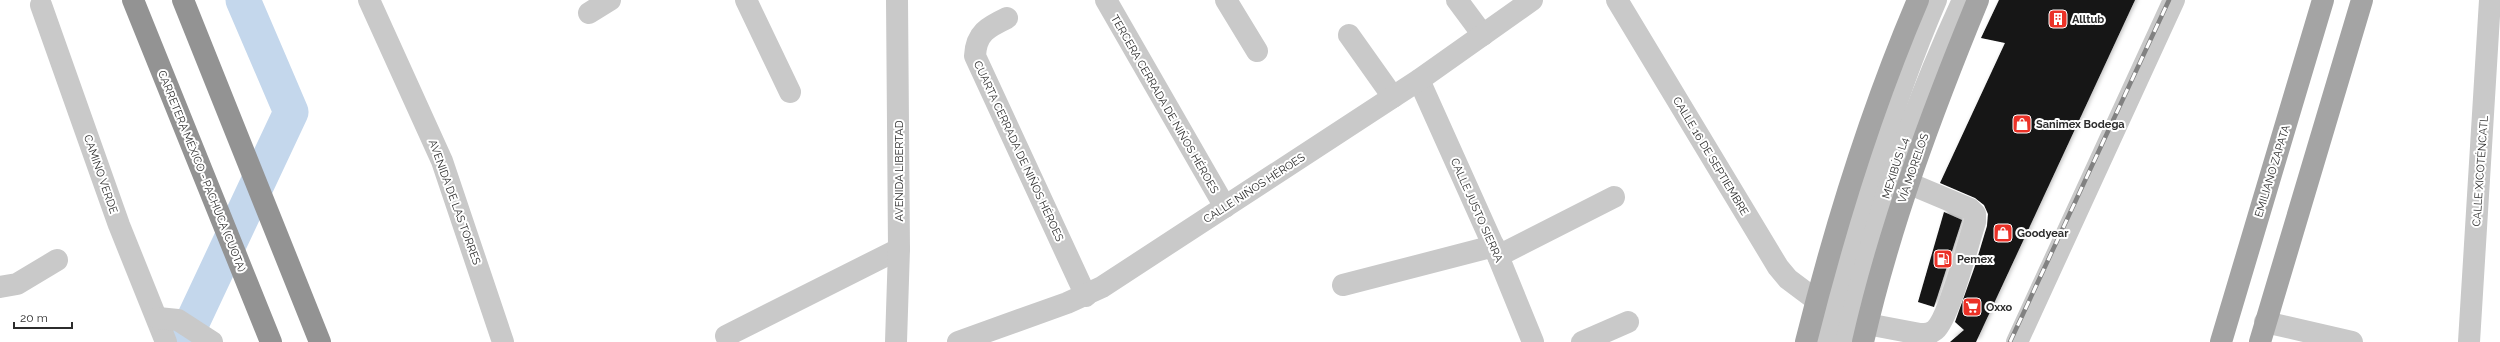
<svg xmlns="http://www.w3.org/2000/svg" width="2500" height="342" font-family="Raleway,sans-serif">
<defs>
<filter id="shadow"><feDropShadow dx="3.5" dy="-3.5" stdDeviation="2" flood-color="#0004"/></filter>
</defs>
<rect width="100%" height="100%" fill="#fff"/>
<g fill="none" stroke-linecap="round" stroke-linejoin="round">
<!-- river -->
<polyline stroke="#c4d7ec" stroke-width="35" points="183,342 291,112 243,0"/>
</g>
<!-- building -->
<g fill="#131313" filter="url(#shadow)">
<polygon points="1999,0 2135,0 1976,342 1950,342 1964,330 1955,322 1975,266 1987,226 1988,214 1984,205 1975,198 1940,183 2005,43 1981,38"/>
<polygon points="1944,212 1962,220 1934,307 1918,302"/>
</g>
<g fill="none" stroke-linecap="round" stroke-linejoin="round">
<!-- minor -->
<g stroke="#c9c9c9" stroke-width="22">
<polyline points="369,0 442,161 503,342"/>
<polyline points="746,0 790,92"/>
<polyline points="1106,0 1225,207"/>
<polyline points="1226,0 1257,51"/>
<polyline points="1457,0 1483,35"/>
<polyline points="1617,0 1778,267 1788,279 1816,300"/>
<polyline points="41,5 119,225 166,342"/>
<polyline points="589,13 610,0"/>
<path d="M1007,18C988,27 976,33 975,56L1086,296"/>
<polyline points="1349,35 1393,97"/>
<polyline points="1419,80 1498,256 1533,342"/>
<polyline points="1498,256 1614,197"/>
<polyline points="1343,285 1494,246"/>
<polyline points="0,287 17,284 57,260"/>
<polyline points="158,318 178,320 212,342"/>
<polyline points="2265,322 2352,342"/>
<path d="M1867,324L1920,334C1926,334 1930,334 1935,330C1949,318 1968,243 1975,222V214L1970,209L1908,183"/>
<polyline points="726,336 899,249"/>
<polyline points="896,342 899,249 897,0"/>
<polyline points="958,342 1067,303 1102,287 1419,80 1532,0"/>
<polyline points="1582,342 1628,322"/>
<path d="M1827,342C1856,226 1889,110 1936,0"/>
<path d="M1846,342C1873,224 1912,110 1963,0"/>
<polyline points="2017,342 2174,0"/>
<polyline points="2469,342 2490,0"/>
</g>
<!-- major -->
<g stroke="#a4a4a4" stroke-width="22">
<path d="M1806,342C1835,226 1871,110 1918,0"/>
<path d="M1863,342C1890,224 1932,112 1978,0"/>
<polyline points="2221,342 2323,0"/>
<polyline points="2260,342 2362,0"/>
</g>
<!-- highway -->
<g stroke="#939393" stroke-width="22">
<polyline points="133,0 271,342"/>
<polyline points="183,0 320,342"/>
</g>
<!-- rail casing -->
<g stroke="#818181" stroke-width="4.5">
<polyline id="rail" points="2010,342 2169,0"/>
</g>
<!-- rail -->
<use href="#rail" stroke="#fff" stroke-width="3" stroke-dasharray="9" stroke-linecap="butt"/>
</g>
<!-- icons -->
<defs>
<g id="building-square" transform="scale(1)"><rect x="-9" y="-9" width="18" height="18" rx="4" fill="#eb3127" stroke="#fff"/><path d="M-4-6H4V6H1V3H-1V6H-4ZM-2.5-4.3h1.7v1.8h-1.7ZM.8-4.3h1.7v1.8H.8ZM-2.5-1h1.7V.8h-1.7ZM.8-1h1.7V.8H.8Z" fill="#fff"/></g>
<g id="shop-square" transform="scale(1)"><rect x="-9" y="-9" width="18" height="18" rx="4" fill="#eb3127" stroke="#fff"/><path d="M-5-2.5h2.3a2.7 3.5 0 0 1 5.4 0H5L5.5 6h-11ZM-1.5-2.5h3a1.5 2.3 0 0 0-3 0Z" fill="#fff"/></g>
<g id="fuel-square" transform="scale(1)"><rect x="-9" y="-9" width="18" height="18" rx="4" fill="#eb3127" stroke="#fff"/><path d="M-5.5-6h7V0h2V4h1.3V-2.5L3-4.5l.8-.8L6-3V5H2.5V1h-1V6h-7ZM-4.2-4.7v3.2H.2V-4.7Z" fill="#fff"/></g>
<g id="supermarket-square" transform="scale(1)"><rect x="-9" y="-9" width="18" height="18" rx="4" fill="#eb3127" stroke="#fff"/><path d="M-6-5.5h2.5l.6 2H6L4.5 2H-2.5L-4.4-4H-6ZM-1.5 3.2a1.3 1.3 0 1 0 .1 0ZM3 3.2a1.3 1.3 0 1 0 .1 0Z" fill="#fff"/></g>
</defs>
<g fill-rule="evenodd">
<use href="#building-square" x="2058" y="19"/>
<use href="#shop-square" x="2022" y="124"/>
<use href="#shop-square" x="2003" y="233"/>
<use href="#fuel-square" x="1943" y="259"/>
<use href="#supermarket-square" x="1972" y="307"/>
</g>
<g text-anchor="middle" stroke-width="4" stroke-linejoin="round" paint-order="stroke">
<!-- poi labels -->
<g font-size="11" font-weight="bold" fill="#2c2c2c" stroke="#fff" text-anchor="start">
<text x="2072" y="23">Alltub</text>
<text x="2036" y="128">Sanimex Bodega</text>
<text x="2017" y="237">Goodyear</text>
<text x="1957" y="263">Pemex</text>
<text x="1986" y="311">Oxxo</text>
</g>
<!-- street labels -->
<g font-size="11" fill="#2c2c2c" stroke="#fff">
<text transform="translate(1165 104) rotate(60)" y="4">TERCERA CERRADA DE NIÑOS HÉROES</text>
<text transform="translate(1019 151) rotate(65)" y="4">CUARTA CERRADA DE NIÑOS HÉROES</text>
<text transform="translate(1711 156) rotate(59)" y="4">CALLE 16 DE SEPTIEMBRE</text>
<text transform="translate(1895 168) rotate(-72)" y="4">MEXIBÚS L4</text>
<text transform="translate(1913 168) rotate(-71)" y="4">VÍA MORELOS</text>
<text transform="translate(202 171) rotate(68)" y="4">CARRETERA MÉXICO - PACHUCA (CUOTA)</text>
<text transform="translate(899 171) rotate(-90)" y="4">AVENIDA LIBERTAD</text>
<text transform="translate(2272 171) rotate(-73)" y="4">EMILIANO ZAPATA</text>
<text transform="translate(2480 171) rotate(-86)" y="4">CALLE XICOTÉNCATL</text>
<text transform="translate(101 174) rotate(71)" y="4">CAMINO VERDE</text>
<text transform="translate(1254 188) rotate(-33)" y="4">CALLE NIÑOS HÉROES</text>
<text transform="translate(455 202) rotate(70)" y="4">AVENIDA DE LAS TORRES</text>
<text transform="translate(1477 210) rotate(66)" y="4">CALLE JUSTO SIERRA</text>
</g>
</g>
<!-- scale -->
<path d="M14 322v6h58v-6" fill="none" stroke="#2c2c2c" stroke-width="2"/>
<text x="20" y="322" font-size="12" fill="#2c2c2c" stroke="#ffffff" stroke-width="3" paint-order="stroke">20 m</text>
</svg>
